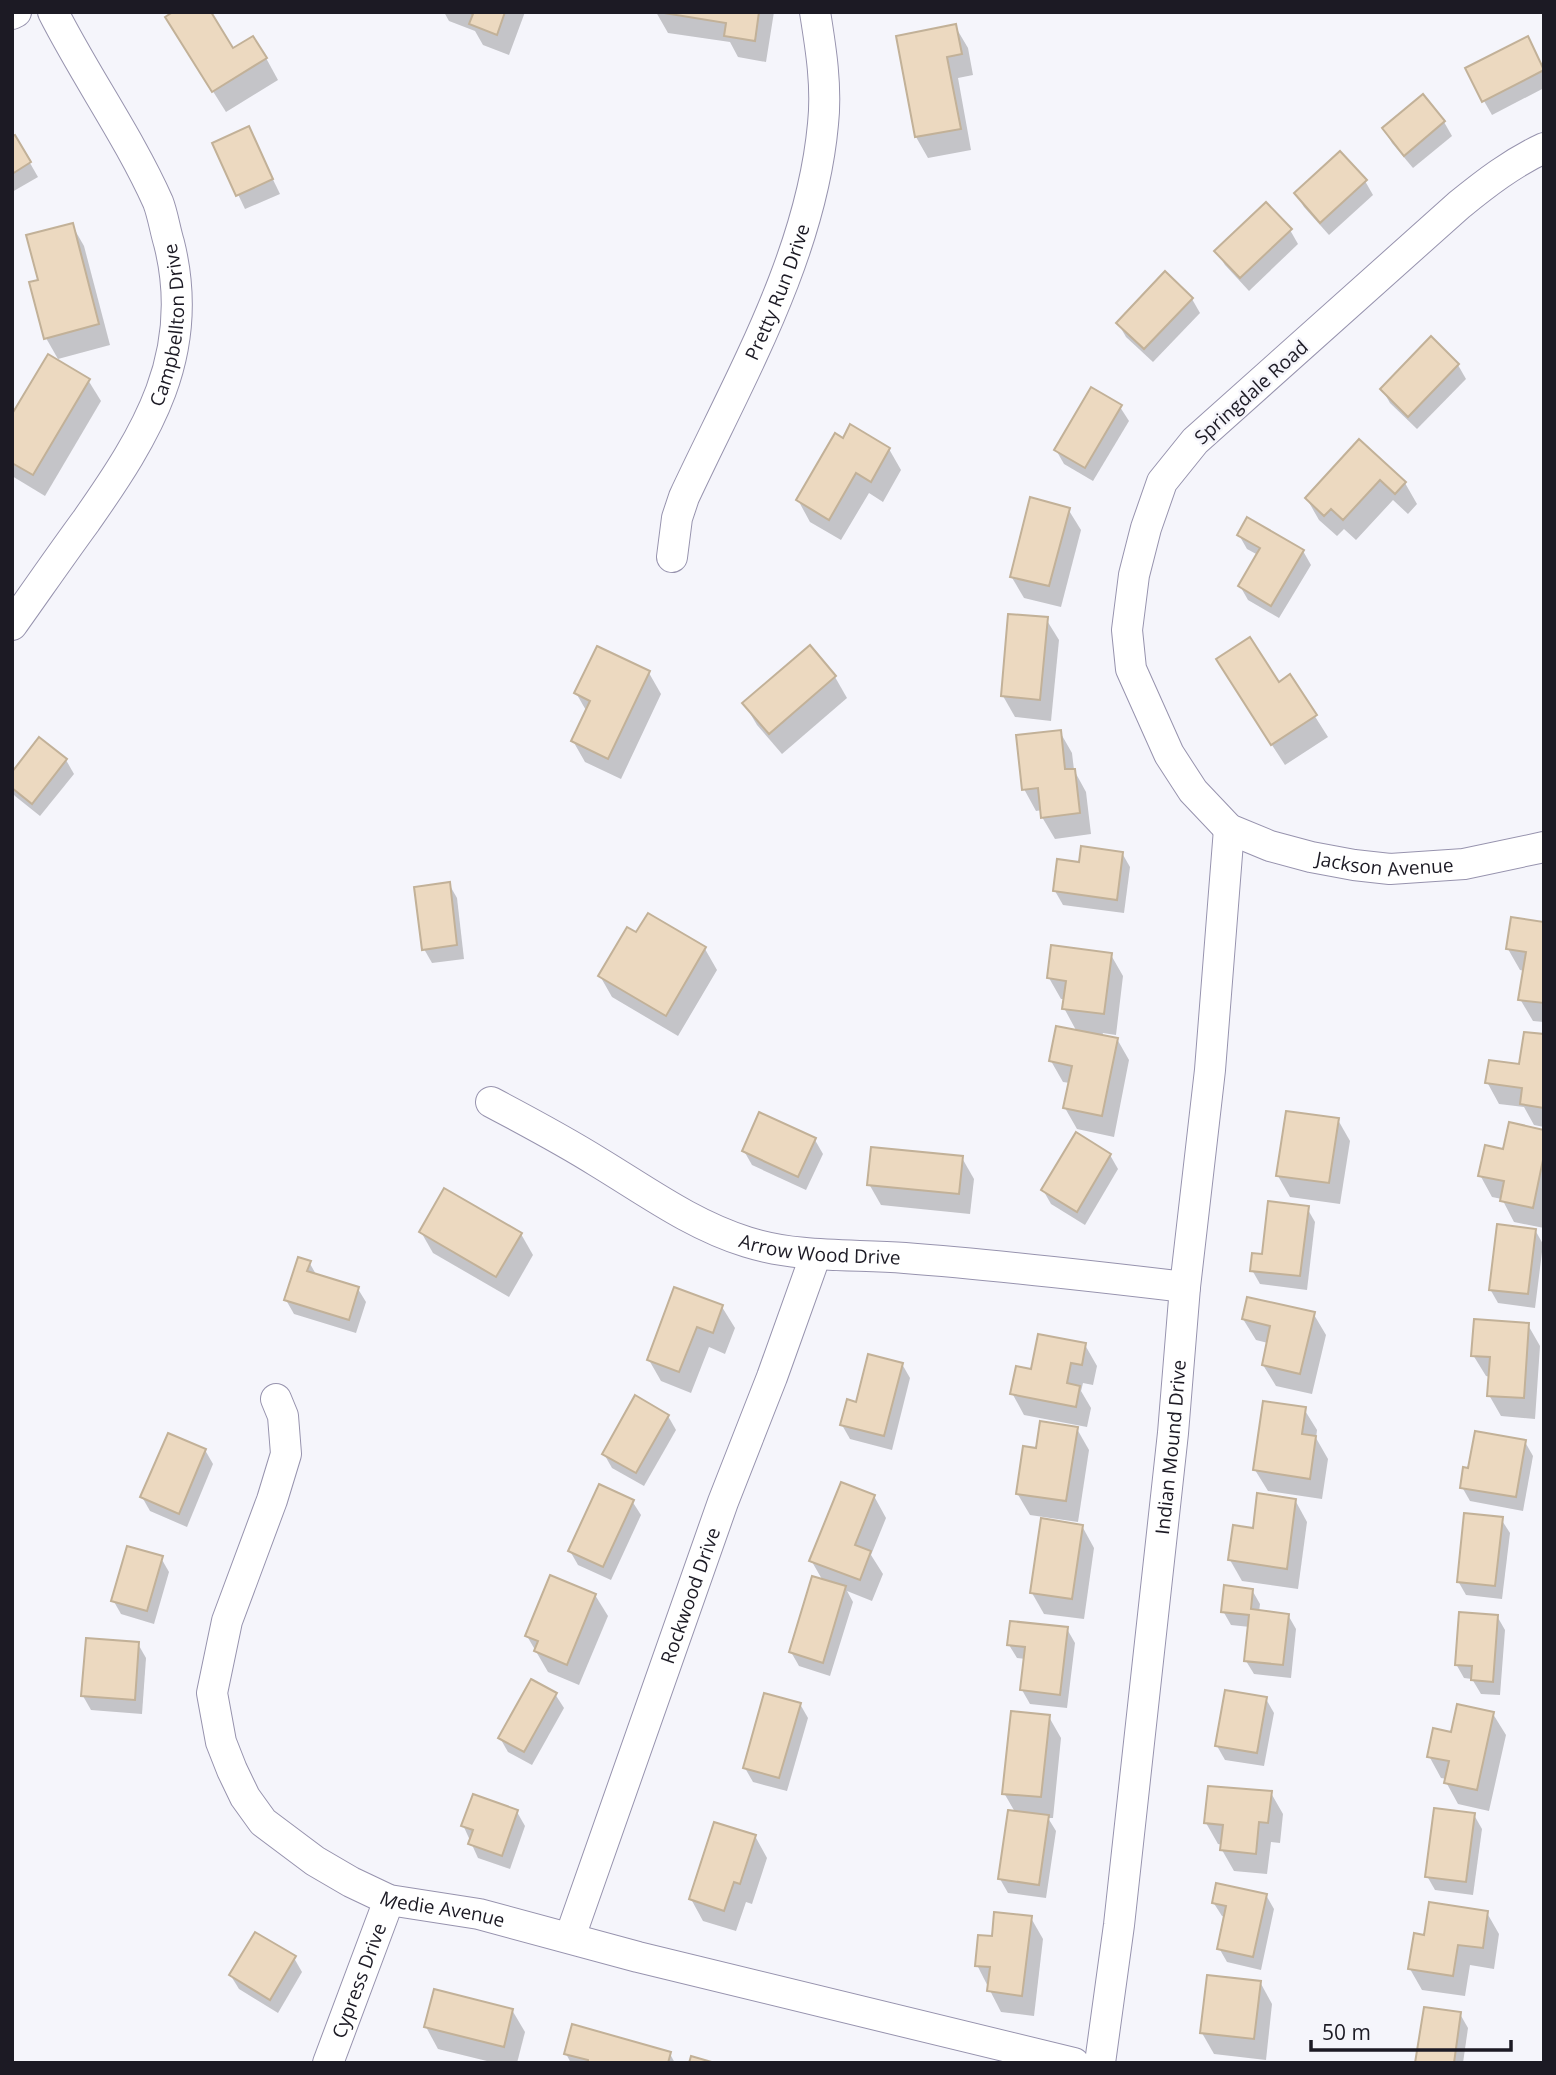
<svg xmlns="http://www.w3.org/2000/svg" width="1556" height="2075" font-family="'Open Sans',sans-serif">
<rect width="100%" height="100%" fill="#f5f5fb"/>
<!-- shadow -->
<g fill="#0003">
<polygon points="444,12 525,12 509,55 483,45 475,31 449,21"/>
<polygon points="656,12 774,12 766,62 738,57 730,42 668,33"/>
<polygon points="955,26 968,48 973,75 958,78 971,150 928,158 916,137"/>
<polygon points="180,39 266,58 278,80 226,112"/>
<polygon points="1535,52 1544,69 1544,88 1492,115 1484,101"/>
<polygon points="1444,122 1452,136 1413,168 1392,143 1384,129"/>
<polygon points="248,128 280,194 245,209 214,144"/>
<polygon points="15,137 38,177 12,192 12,138"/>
<polygon points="1365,181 1373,195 1329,235 1304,207 1296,194"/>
<polygon points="72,225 84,246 110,345 58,359 46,338 40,281"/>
<polygon points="1290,230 1298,244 1249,291 1225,265 1217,252"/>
<polygon points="1192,299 1200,313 1153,362 1126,337 1118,323"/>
<polygon points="1431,339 1458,365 1466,379 1417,429 1390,403 1382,389"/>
<polygon points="88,380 101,401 45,496 12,476 12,417"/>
<polygon points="1120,407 1129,421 1093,481 1064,464 1056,450"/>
<polygon points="843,440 889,449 901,470 883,502 869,493 841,540 810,522 798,500"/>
<polygon points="1359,442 1405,483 1417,504 1408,514 1393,500 1356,540 1344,529 1337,536 1319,520 1307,499"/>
<polygon points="1068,509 1081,530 1061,607 1024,598 1011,576"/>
<polygon points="1239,535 1303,551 1311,565 1279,618 1248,600 1240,586 1258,555 1247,549"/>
<polygon points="1046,619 1059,640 1051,721 1015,717 1003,696"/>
<polygon points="649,673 661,694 621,779 585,762 573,741 587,712 576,693"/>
<polygon points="835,677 847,698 782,754 757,725 744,703"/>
<polygon points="1290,677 1328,737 1285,765 1230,681 1278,684"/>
<polygon points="1060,732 1072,753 1074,770 1086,792 1091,834 1055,839 1042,817 1042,810 1036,811 1024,789"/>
<polygon points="66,760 74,774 40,816 15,796 12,792 12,775"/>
<polygon points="1122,853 1130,867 1124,913 1063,905 1055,891 1080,864"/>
<polygon points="449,884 457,898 464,959 432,963 424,949"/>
<polygon points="648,915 705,949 717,970 678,1036 612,997 600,976 637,934"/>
<polygon points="1544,924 1544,1022 1533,1021 1520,999 1525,971 1520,970 1508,949"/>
<polygon points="1111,955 1123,976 1116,1035 1103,1033 1102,1036 1117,1039 1129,1060 1114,1137 1077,1129 1065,1108 1070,1083 1063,1082 1051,1061 1077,1032 1064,1008 1065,999 1061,999 1049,978"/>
<polygon points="1544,1036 1544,1127 1534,1125 1524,1107 1499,1104 1487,1082 1520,1066"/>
<polygon points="1338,1120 1350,1141 1340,1204 1290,1197 1278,1176"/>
<polygon points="1544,1131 1544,1228 1514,1222 1502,1199 1492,1197 1480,1175 1505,1151"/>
<polygon points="815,1140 823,1154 806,1190 752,1165 744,1151"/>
<polygon points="1110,1155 1118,1169 1085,1225 1051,1204 1043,1190"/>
<polygon points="962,1158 974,1179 970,1214 881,1205 869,1184"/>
<polygon points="1307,1208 1315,1222 1307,1290 1260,1284 1252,1270"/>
<polygon points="1535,1230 1543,1244 1535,1308 1498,1303 1490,1289"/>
<polygon points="421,1232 521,1234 533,1255 509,1297 433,1253"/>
<polygon points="309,1262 317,1276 358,1289 366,1302 356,1333 294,1314 286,1300"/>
<polygon points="722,1307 735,1328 725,1354 709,1347 691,1393 661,1381 649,1360"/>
<polygon points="1313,1313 1326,1335 1312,1394 1276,1386 1263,1365 1268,1343 1256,1340 1243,1319"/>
<polygon points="1528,1325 1540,1346 1535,1419 1501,1416 1489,1395 1490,1377 1486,1376 1473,1355"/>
<polygon points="1085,1345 1097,1366 1093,1385 1083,1383 1081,1391 1091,1408 1087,1427 1024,1415 1012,1393 1032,1371"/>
<polygon points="902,1364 910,1378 892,1450 850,1439 842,1425 858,1404"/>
<polygon points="1304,1409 1317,1430 1316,1438 1328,1459 1322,1499 1268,1491 1255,1470"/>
<polygon points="668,1416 676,1430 644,1486 612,1468 604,1454"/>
<polygon points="1077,1429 1089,1450 1078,1522 1030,1515 1017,1493 1037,1450"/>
<polygon points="1525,1442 1533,1456 1523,1511 1470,1501 1462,1487 1469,1470"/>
<polygon points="205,1450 213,1464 187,1527 150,1511 142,1497"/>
<polygon points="874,1496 886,1518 871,1555 883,1574 872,1601 847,1591 853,1602 830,1676 799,1666 791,1652 823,1581 811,1560"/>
<polygon points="1295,1500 1307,1522 1298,1589 1242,1581 1230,1560 1254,1530"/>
<polygon points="632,1501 641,1515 611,1580 578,1565 570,1551"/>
<polygon points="1501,1519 1510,1533 1502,1599 1466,1595 1458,1581"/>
<polygon points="1082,1526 1094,1548 1084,1619 1044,1614 1032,1593"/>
<polygon points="161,1558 169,1572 154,1624 121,1614 113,1600"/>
<polygon points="1252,1590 1260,1604 1259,1612 1288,1615 1296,1629 1291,1678 1254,1674 1246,1661 1250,1627 1231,1625 1223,1611"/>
<polygon points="595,1595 608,1616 579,1685 548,1672 527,1636"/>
<polygon points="1497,1616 1505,1630 1500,1695 1481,1694 1472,1679 1464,1678 1456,1664"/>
<polygon points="1067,1629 1075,1643 1067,1708 1030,1704 1022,1690 1026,1659 1017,1658 1009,1645"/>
<polygon points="138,1644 146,1658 142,1714 91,1710 83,1696"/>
<polygon points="555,1694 564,1708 532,1765 508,1752 500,1738"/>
<polygon points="1266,1699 1274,1713 1264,1766 1225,1760 1217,1746"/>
<polygon points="800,1704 808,1718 787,1791 753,1782 745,1768"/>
<polygon points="1493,1714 1506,1735 1489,1811 1458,1804 1446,1782 1447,1779 1441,1778 1429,1756 1452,1734"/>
<polygon points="1049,1717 1061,1738 1053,1818 1048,1818 1056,1831 1046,1898 1008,1893 1000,1879 1015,1812 1004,1793"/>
<polygon points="1271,1793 1283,1814 1280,1843 1271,1842 1267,1874 1234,1871 1222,1850 1223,1845 1218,1844 1206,1823"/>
<polygon points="517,1812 525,1826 510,1869 478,1858 463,1825"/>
<polygon points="1474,1815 1482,1829 1473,1895 1435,1890 1427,1876"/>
<polygon points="755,1836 767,1858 752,1904 746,1902 736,1931 703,1921 691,1899"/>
<polygon points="1266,1895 1274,1909 1261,1970 1227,1962 1219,1948 1226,1917 1222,1916 1213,1902"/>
<polygon points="1487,1913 1499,1934 1494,1969 1470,1965 1465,1996 1422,1990 1410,1969 1425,1937"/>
<polygon points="1031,1918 1043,1939 1034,2016 1001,2012 977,1965 993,1938"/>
<polygon points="294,1958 302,1972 278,2013 239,1989 231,1976"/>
<polygon points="1260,1982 1272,2004 1266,2060 1214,2054 1202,2033"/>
<polygon points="512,2010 525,2032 517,2063 495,2063 438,2049 426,2027"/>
<polygon points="1460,2014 1468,2028 1463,2063 1417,2063"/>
<polygon points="566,2054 670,2054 675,2063 571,2063"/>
</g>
<!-- building -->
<g fill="#ecd9c0" stroke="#c2b198" stroke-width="2">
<polygon points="173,12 211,12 233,48 253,36 267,58 212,92 165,17"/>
<polygon points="468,12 505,12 497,35 469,24 473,14"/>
<polygon points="658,12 759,12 755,41 724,36 726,23"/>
<polygon points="956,24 962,54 947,57 961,129 915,137 896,36"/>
<polygon points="1528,36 1544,70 1482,102 1465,68"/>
<polygon points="1423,94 1445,121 1404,156 1382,128"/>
<polygon points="249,126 273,179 236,196 212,143"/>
<polygon points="15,135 31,162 12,174 12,136"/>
<polygon points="1340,151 1367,180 1320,223 1294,193"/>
<polygon points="1266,202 1292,229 1240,278 1214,251"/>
<polygon points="73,223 99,324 44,339 29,282 38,280 26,235"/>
<polygon points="1165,271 1193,298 1144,349 1116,323"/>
<polygon points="1431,336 1459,364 1408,417 1380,389"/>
<polygon points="48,354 90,379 33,475 12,463 12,414"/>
<polygon points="1091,387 1122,405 1085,468 1054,450"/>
<polygon points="850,424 890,448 871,482 856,473 829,520 796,500 835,433 843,438"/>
<polygon points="1359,439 1406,482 1395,494 1380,480 1343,520 1331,509 1324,516 1305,498"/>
<polygon points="1030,497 1070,508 1049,586 1010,577"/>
<polygon points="1247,517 1304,550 1271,606 1238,586 1260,548 1237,535"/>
<polygon points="1008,614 1048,617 1040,700 1001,696"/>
<polygon points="1250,637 1279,682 1290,674 1317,715 1271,745 1216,659"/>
<polygon points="810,645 836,676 769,734 742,703"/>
<polygon points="597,646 650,671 608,759 571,741 590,701 574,693"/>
<polygon points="1061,730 1065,769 1075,769 1080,813 1041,818 1038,788 1022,790 1016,735"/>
<polygon points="39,737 67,759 32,804 12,788 12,772"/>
<polygon points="1081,846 1123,852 1117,900 1053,891 1057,859 1079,862"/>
<polygon points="450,882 457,945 422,950 414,887"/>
<polygon points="648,913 706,947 666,1016 598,976 627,927 636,932"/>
<polygon points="1511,917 1544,922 1544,1003 1518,1000 1526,952 1506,949"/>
<polygon points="1051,945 1112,953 1104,1014 1062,1009 1066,981 1047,978"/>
<polygon points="1056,1026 1118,1038 1102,1116 1063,1108 1072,1066 1049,1061"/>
<polygon points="1524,1032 1544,1034 1544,1108 1520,1104 1522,1088 1485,1083 1489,1060 1519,1064"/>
<polygon points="1286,1111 1339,1118 1329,1183 1276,1176"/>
<polygon points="759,1112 816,1138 798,1177 742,1151"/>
<polygon points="1509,1122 1544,1130 1544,1155 1533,1208 1500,1201 1504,1181 1478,1176 1485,1145 1503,1149"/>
<polygon points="1076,1132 1111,1154 1077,1212 1041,1190"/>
<polygon points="871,1147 963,1156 959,1194 867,1185"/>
<polygon points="444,1188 522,1233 496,1277 419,1232"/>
<polygon points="1268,1201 1309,1206 1300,1276 1250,1271 1252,1253 1262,1254"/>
<polygon points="1497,1224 1536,1229 1528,1294 1489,1290"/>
<polygon points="298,1257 311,1261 307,1271 359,1287 349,1320 284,1300"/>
<polygon points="674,1287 723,1305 713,1333 697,1327 679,1372 647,1360"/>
<polygon points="1247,1297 1315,1312 1300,1374 1262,1365 1270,1326 1242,1319"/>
<polygon points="1474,1319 1529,1323 1524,1398 1487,1396 1490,1357 1471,1356"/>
<polygon points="1038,1334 1086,1343 1082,1365 1071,1363 1067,1383 1080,1386 1076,1407 1010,1394 1016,1366 1031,1369"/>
<polygon points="868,1354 903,1363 884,1436 840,1425 847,1399 856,1402"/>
<polygon points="635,1395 669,1415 636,1473 602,1454"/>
<polygon points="1263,1401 1306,1407 1302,1434 1316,1436 1310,1479 1253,1470"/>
<polygon points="1040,1421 1078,1427 1066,1501 1016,1494 1023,1446 1036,1448"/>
<polygon points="1475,1431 1526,1440 1516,1497 1460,1488 1463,1467 1468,1468"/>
<polygon points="168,1433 206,1449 179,1514 140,1497"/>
<polygon points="841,1482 875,1495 855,1545 871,1551 860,1580 809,1561"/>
<polygon points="599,1484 634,1500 603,1567 568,1551"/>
<polygon points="1257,1493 1296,1499 1287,1569 1228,1560 1233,1525 1253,1528"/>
<polygon points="1464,1513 1503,1517 1495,1586 1457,1582"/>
<polygon points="1041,1518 1083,1525 1072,1599 1030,1593"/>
<polygon points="127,1546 163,1556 147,1611 111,1601"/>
<polygon points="550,1575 596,1594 567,1665 534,1651 538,1641 525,1636"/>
<polygon points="812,1576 846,1586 823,1663 789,1652"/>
<polygon points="1224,1585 1253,1589 1251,1609 1289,1614 1283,1665 1244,1661 1249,1615 1221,1612"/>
<polygon points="1459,1612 1498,1615 1493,1682 1471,1680 1472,1666 1455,1665"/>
<polygon points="1010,1621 1068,1627 1060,1695 1020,1690 1025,1647 1007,1645"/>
<polygon points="86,1638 139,1642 135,1700 81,1696"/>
<polygon points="531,1679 557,1693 524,1752 498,1738"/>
<polygon points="1225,1690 1267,1697 1257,1753 1215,1746"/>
<polygon points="764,1693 801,1703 779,1778 743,1768"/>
<polygon points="1457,1704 1494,1712 1477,1790 1444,1783 1449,1761 1427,1757 1433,1728 1451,1732"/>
<polygon points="1011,1711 1050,1715 1041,1797 1002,1794"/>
<polygon points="1208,1786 1272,1791 1268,1823 1259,1822 1256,1854 1220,1850 1223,1825 1204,1823"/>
<polygon points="473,1794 518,1810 502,1856 468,1844 473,1830 461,1826"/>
<polygon points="1434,1808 1475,1813 1466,1882 1425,1877"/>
<polygon points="1008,1810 1049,1815 1039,1885 998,1879"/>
<polygon points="714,1822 756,1835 740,1884 734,1882 724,1911 689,1899"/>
<polygon points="1216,1883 1267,1894 1253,1957 1217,1949 1226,1906 1212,1903"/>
<polygon points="1429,1902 1488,1911 1483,1948 1458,1945 1453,1976 1408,1969 1414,1933 1424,1935"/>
<polygon points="994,1912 1032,1916 1022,1996 987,1991 990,1967 975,1966 978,1935 992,1936"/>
<polygon points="255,1932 296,1956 270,2000 229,1975"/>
<polygon points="1207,1975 1261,1981 1254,2039 1200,2033"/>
<polygon points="434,1989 513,2009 504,2047 424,2027"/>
<polygon points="1424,2007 1461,2012 1454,2063 1415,2063"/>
<polygon points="572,2024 671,2052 668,2063 588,2063 588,2060 564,2054"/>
<polygon points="691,2056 715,2063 689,2063"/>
</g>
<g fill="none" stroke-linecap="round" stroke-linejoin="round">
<!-- minor casing -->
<g stroke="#9793ae" stroke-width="32">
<g id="minor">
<polyline points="12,14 16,12"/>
<path id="s1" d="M1544,148C1512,163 1486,183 1459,205L1195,441L1162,482L1146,528L1134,575L1127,630L1131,669L1169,754L1193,791L1229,829L1270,846L1311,857L1354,865L1390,869L1464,864L1544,847"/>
<path id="s2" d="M672,557L677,518L684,497C739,379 811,256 823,124C827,87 821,49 815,12"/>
<path id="s3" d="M12,625C37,590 61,555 86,521C147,434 197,354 169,243C165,230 163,215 158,202C129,137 86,77 53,12"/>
<path id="s4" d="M491,1102C527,1121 563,1140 598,1162C646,1191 692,1225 747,1242C798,1258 852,1254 905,1258C999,1265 1092,1276 1185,1287"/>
<path id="s5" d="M276,1399L283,1416L286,1454L272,1500L227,1621L212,1693L221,1742L232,1770L245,1797L263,1822L315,1861L351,1882L389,1900L479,1914L638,1957L1074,2063"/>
<path id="s6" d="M570,1937L723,1502L772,1377L816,1254"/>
<path id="s7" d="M328,2063L389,1900"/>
<path id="s8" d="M1100,2063L1119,1925L1173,1433L1185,1287L1210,1070L1229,829"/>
</g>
</g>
<!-- minor -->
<use href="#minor" stroke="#fff" stroke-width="30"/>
</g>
<g text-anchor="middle" stroke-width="5" stroke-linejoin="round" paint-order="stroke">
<!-- street labels -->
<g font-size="19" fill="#1c1a24" stroke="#f5f5fb">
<text dy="7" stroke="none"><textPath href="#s2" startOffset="287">Pretty Run Drive</textPath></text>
<text dy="7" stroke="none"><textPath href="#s3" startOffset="345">Campbellton Drive</textPath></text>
<text transform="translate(1251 392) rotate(-42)" y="7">Springdale Road</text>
<text dy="7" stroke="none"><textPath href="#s1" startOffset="1052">Jackson Avenue</textPath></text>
<text dy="7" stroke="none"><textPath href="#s4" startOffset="366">Arrow Wood Drive</textPath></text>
<text dy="7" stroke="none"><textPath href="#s8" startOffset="620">Indian Mound Drive</textPath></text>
<text dy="7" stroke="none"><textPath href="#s6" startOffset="362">Rockwood Drive</textPath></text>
<text dy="7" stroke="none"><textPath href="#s5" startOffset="651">Medie Avenue</textPath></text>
<text dy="7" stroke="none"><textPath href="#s7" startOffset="88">Cypress Drive</textPath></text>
</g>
</g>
<!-- border -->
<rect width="1556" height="2075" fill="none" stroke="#1c1a24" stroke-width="28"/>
<!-- scale -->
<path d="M1311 2040v10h200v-10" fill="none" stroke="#1c1a24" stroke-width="3.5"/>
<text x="1322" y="2040" font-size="21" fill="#1c1a24" stroke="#f5f5fb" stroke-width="5" paint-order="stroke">50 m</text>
</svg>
